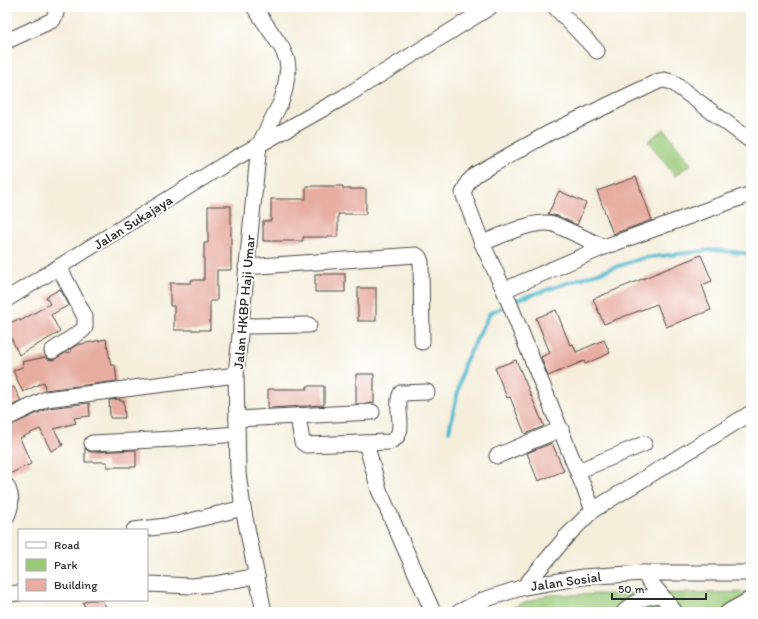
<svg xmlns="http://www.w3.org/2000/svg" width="758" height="619" font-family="Itim,sans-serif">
<rect width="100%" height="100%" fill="#fff"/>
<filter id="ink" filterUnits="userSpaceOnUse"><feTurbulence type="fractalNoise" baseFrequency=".025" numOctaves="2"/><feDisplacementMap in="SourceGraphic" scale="8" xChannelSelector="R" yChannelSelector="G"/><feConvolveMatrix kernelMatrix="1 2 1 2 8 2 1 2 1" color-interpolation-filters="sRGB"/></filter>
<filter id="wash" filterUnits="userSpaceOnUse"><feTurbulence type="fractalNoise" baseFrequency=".012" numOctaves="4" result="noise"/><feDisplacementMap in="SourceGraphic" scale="16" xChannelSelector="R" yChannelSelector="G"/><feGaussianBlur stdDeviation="0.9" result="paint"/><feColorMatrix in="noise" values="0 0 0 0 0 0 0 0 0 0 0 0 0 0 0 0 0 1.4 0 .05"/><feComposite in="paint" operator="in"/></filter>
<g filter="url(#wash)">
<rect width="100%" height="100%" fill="#f5eedb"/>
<!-- green -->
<g fill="#9aca79" stroke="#627a52">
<polygon points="664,129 691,164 675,176 648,141"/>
<polygon points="751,592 751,612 504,612 504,610 548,595"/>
</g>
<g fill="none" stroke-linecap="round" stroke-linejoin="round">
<!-- stream -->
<polyline stroke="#4fb8cd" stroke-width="4" points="449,431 464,364 490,313 516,300 643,258 713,250 751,254"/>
</g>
<g id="blocks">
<!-- building -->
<g fill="#e7ada1">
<polygon points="636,177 652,220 613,234 597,191"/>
<polygon points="306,186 343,186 343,189 366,189 366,214 338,214 338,237 303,237 303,241 263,241 263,221 271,221 271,199 306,199"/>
<polygon points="559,191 586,203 577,225 558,216 548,214"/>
<polygon points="208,206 231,206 231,270 217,270 217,301 210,301 210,330 174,330 174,306 170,306 170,283 191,283 191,280 204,280 204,243 208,243"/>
<polygon points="701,255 712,281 702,285 711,310 666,327 657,304 604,324 593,299"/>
<rect x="315" y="274" width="30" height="18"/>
<rect x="358" y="288" width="18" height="33"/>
<polygon points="60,289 69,305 51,315 60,332 19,355 7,329 7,324 19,319 20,321 50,304 46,297"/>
<polygon points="556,310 570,345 573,344 576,352 604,340 610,353 585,364 584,361 548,376 541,357 550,353 536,318"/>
<polygon points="106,339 111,365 115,365 117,381 45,390 44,382 23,392 13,371 24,366 22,362 46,357 48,359 53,360 65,353 71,352 70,349 77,345"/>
<polygon points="516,360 544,426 525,434 510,397 507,398 495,368"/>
<polygon points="356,374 374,374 374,403 356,404"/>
<polygon points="307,386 324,386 324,405 268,408 268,389 307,389"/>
<polygon points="14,387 21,401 7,408 7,390"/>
<polygon points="120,399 120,401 124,401 125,418 110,418 109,400"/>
<polygon points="89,403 90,416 74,418 76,423 54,429 63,445 51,451 40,429 20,438 31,464 7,475 7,427 49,408"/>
<polygon points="552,443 564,471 538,481 527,453"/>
<polygon points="85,448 88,451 92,452 136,450 136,467 107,467 107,462 85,462"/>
<polygon points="89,600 102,600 109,612 88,612 83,603"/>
</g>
</g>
</g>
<g filter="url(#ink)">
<use href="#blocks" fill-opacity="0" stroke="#494845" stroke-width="1"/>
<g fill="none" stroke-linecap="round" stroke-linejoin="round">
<!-- minor casing -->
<g stroke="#494845" stroke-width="17">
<g id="minor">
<polyline points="254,7 282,48 287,60 288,68 285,89 281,102 259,145 236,375 238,473 243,508 264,612"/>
<polyline points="555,7 597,51"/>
<polyline points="7,41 53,20 56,13 55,7"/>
<path d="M482,243C502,236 533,219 554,224L604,247"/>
<polyline points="246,267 416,255 419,257 421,262 422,342"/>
<polyline points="504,290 604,247 751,194"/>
<polyline points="7,299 225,164 344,97 490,7"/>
<polyline points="241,326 309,325"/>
<polyline points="52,351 83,330 85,327 85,317 59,267"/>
<path d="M298,416L302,442L306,445L389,442C410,435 393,408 401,393L427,392"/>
<polyline points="7,418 46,399 236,375"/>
<polyline points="237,419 372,412"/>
<polyline points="92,443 174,439 237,434"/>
<polyline points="366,443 379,490 433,612"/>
<polyline points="497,456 561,429"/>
<polyline points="578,471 644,444"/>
<path d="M7,486C12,497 12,505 7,516"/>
<polyline points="593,510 504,290 482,243 463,193 468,182 476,174 549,133 659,81 664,80 672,82 751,141"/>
<polyline points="134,530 174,525 243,508"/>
<polyline points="643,573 675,612"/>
<polyline points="148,584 191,586 214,584 257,576"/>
<polyline points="524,587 566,537 593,510 751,413"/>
<polyline points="7,594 19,593"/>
<polyline points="459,612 483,600 524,587 583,577 643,573 751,573"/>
<path d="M624,612C638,600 642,597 660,595"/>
<polyline points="728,612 751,599"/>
</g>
</g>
<!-- minor -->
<use href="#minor" stroke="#fff" stroke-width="15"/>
</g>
</g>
<g text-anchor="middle" stroke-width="4" stroke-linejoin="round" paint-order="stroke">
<!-- street labels -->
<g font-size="14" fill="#2b2b2b" stroke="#fff">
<text transform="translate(133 222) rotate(-32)" y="5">Jalan Sukajaya</text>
<text transform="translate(244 302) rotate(-85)" y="5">Jalan HKBP Haji Umar</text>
<text transform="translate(566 581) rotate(-8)" y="5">Jalan Sosial</text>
</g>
</g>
<!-- margin -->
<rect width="758" height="619" fill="none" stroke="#fff" stroke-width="24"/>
<!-- legend -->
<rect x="18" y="529" width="130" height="72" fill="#ffffff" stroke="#aaaaaa"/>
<rect x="26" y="542" width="20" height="6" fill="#ffffff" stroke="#aaaaaa"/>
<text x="54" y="549" font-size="12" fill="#2b2b2b">Road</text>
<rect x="26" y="559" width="20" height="12" fill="#9aca79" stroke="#aaaaaa"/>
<text x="54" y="569" font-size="12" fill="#2b2b2b">Park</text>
<rect x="26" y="579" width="20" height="12" fill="#e7ada1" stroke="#aaaaaa"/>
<text x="54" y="589" font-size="12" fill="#2b2b2b">Building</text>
<!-- scale -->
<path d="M612 593v6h94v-6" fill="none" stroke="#2b2b2b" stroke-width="2"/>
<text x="618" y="593" font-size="12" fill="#2b2b2b" stroke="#ffffff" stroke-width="3" paint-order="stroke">50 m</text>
</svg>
